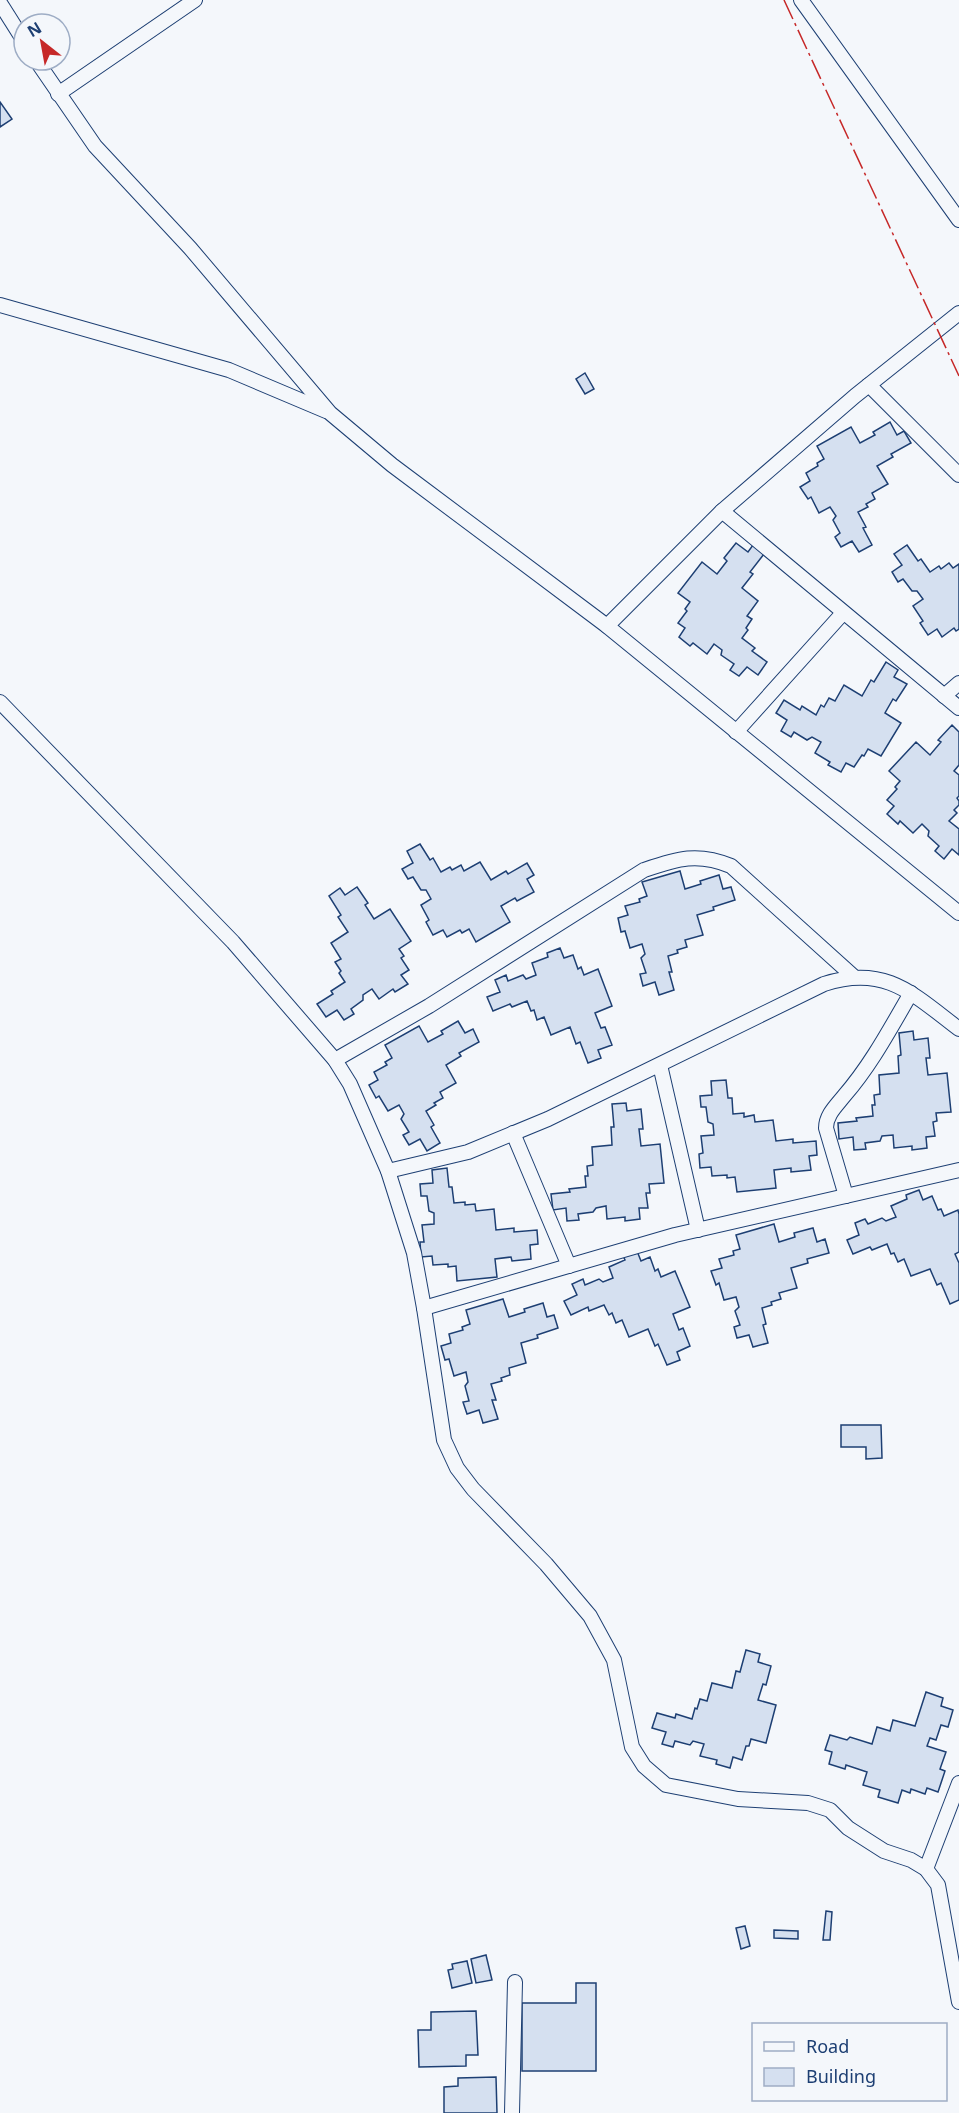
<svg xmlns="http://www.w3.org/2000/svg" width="959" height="2113" font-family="'Noto Sans',sans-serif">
<rect width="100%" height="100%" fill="#f4f7fb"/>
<!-- building -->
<g fill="#d5e0f0" stroke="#1d3f73" stroke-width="1.5">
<polygon points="0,102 12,119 0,127"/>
<polygon points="585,373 594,389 585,394 576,379"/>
<polygon points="890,422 897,435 904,431 911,443 891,454 893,457 877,466 888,484 872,493 875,499 866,504 868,507 858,512 866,527 863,528 872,545 859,552 852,541 841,547 835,537 840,533 833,520 836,516 830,507 819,513 811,497 808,499 800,487 810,481 806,473 818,466 817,463 824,459 817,446 851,427 860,443 875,435 873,432"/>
<polygon points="736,543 748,552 753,545 764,554 750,572 753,574 742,588 758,601 747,616 752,619 746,628 748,630 742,638 755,648 752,651 767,662 758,675 747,667 739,676 730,670 734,664 721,655 722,650 714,644 707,654 693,643 690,646 679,637 685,628 678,623 687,611 685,609 690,602 678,593 702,562 717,574 727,561 724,558"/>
<polygon points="907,545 918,561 921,559 930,572 939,566 941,569 949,563 953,568 959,564 959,629 956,631 954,628 942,637 937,629 928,635 920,623 923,621 913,606 923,599 917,591 912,591 903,579 898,582 892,572 902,565 894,554"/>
<polygon points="886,662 898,670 894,677 907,684 896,701 893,699 885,713 901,723 881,756 868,749 864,756 862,755 854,767 846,763 841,772 828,765 830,762 815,753 821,742 812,737 807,740 794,732 791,737 781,731 787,720 776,713 784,700 800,710 802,706 816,715 821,705 824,707 829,698 835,701 844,685 862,696 871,680 874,682"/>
<polygon points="952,725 959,732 959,765 954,771 959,775 959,796 957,798 959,801 959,805 954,810 957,813 949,821 959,829 959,855 952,849 944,859 935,851 939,846 928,836 929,831 922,824 913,833 900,821 898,824 887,814 894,806 887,800 897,789 895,787 900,781 889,771 916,742 930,755 941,742 938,740"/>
<polygon points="420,844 430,860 433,858 441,872 450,867 452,870 461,865 464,871 480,862 491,880 506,871 508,874 527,863 534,875 527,879 534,892 517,901 515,898 501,906 510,922 476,942 469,929 462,933 460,930 447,937 443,930 433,935 426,922 429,920 421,905 431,899 426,890 421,890 413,877 408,879 402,869 413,863 407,851"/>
<polygon points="680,871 685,889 701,884 700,881 719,875 723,889 731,887 735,900 713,907 714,910 697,915 703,935 685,940 687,947 677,950 678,953 668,956 672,972 669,972 674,990 659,995 655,982 643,986 640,974 646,973 641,958 645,954 642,944 630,948 625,931 621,932 618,918 628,915 625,906 640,902 639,899 647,896 642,882"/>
<polygon points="357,887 368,903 365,905 374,919 390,909 411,941 399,949 404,956 401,958 409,970 401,975 408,984 395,992 393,989 379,999 372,989 363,995 363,1000 351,1009 354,1014 344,1020 337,1010 326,1017 317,1004 333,994 331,991 345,982 339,973 341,971 335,962 341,959 331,943 348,932 338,917 341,915 329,896 340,888 345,895"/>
<polygon points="560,948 564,958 573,955 578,969 581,967 584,975 598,969 612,1006 595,1013 601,1028 605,1027 612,1045 598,1050 601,1058 588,1063 580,1042 576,1044 570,1027 551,1035 544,1017 537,1020 534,1010 531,1011 527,1001 512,1007 510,1004 493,1011 487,997 500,992 495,980 506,975 508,981 523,975 526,979 536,975 532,963 548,957 547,953"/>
<polygon points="458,1021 465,1033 473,1029 479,1042 459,1053 461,1056 446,1065 456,1083 440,1092 443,1098 434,1103 436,1105 426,1111 434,1125 431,1127 440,1143 427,1151 420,1139 409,1145 403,1135 409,1132 401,1119 404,1114 399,1105 388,1111 379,1096 376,1098 369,1085 378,1080 374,1072 387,1065 385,1062 392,1058 385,1045 419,1026 428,1042 443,1034 441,1031"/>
<polygon points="913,1031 914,1040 928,1038 930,1058 926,1058 928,1075 947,1073 951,1112 936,1113 937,1121 933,1122 935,1136 926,1137 927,1148 912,1150 912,1146 894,1148 893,1135 882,1136 880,1141 865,1143 866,1149 854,1150 853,1137 839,1139 838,1123 857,1121 856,1118 873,1116 872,1105 875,1105 874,1095 880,1094 879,1075 899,1073 898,1056 901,1055 899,1033"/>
<polygon points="726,1080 728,1098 732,1098 733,1114 744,1113 744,1117 754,1115 755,1122 773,1120 776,1141 793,1139 793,1143 816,1141 817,1155 809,1156 811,1170 791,1172 791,1168 774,1170 776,1188 737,1192 735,1177 727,1178 727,1175 712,1176 711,1167 700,1168 699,1154 703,1153 701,1136 714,1135 713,1124 708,1122 706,1107 701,1107 700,1096 712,1095 711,1081"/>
<polygon points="626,1103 627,1111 641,1109 643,1129 639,1129 641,1146 660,1144 664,1183 649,1184 650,1193 646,1193 648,1208 639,1208 640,1219 625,1221 625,1217 607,1219 606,1206 596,1208 593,1212 578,1214 579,1220 567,1221 566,1208 553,1210 551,1194 570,1192 569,1189 586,1187 585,1176 588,1176 587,1166 593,1165 592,1147 612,1145 611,1127 614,1127 612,1104"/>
<polygon points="447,1168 449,1187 452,1187 454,1203 465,1202 465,1205 475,1204 476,1211 494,1209 496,1230 514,1228 514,1232 537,1230 538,1244 530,1245 531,1259 512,1261 511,1257 495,1259 497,1277 457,1281 456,1266 448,1267 448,1264 433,1265 432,1256 421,1257 420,1242 424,1242 422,1225 434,1224 434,1213 429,1211 427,1196 421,1196 420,1184 433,1183 432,1170"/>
<polygon points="919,1190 923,1200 932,1196 938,1210 941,1209 944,1216 958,1210 959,1214 959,1252 955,1254 959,1263 959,1300 950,1304 941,1283 937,1285 930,1269 911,1276 904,1259 898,1262 894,1253 891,1254 887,1244 872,1250 870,1247 853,1254 847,1240 859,1235 855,1223 865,1219 868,1224 882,1218 886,1221 896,1217 891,1206 907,1199 906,1195"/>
<polygon points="774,1224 779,1242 795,1237 794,1233 813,1228 817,1242 825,1239 829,1253 807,1259 808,1263 791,1268 797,1288 779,1293 781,1299 771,1302 772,1305 762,1308 766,1324 763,1325 768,1343 753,1347 749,1335 737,1338 734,1327 740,1325 735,1311 739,1307 736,1297 724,1300 719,1283 716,1285 711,1271 722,1268 719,1259 734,1255 733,1251 740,1249 736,1235"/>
<polygon points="637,1251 641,1261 650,1257 655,1271 658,1269 661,1277 675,1271 690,1307 673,1314 679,1330 683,1328 690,1346 677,1352 680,1360 667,1365 658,1344 655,1346 648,1329 629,1337 622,1320 616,1323 612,1313 609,1315 604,1305 589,1311 588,1307 571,1315 564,1301 577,1295 572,1284 583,1279 585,1285 599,1279 603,1282 613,1278 609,1267 625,1260 623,1256"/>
<polygon points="503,1299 509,1317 525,1312 524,1309 543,1303 547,1317 554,1315 558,1328 537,1335 538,1338 521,1343 526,1363 509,1368 510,1375 501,1378 502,1381 491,1384 496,1400 492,1400 498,1419 483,1423 479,1410 467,1414 463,1402 469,1401 465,1386 468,1382 466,1372 454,1376 449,1359 445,1360 441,1346 451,1343 449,1334 463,1330 462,1327 470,1324 466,1310"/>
<polygon points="841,1425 881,1425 882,1458 866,1459 866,1447 841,1447"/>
<polygon points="746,1650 760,1654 758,1662 771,1666 766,1685 763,1684 758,1700 776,1705 766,1743 751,1739 749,1746 746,1746 742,1760 733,1757 730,1768 716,1764 717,1760 700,1756 704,1744 693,1741 690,1745 675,1741 673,1747 662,1744 666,1732 652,1728 657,1713 675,1718 676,1714 692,1719 695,1708 697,1709 700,1699 707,1701 712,1683 732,1688 736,1671 740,1672"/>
<polygon points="926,1692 943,1698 941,1706 953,1710 948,1727 941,1725 936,1740 930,1738 927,1746 946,1752 940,1769 945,1771 938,1792 927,1788 925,1794 911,1789 910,1793 902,1790 898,1803 878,1797 880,1790 863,1785 867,1772 846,1765 845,1769 829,1764 832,1752 825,1750 830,1735 847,1740 850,1737 872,1744 877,1727 890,1731 893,1720 915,1726"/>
<polygon points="826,1911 832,1912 830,1940 823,1940"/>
<polygon points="745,1926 750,1946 741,1949 736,1928"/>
<polygon points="774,1930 798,1931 798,1939 774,1938"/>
<polygon points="486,1955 492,1980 476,1983 471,1959"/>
<polygon points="467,1961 472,1983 452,1988 448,1970 453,1969 452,1964"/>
<polygon points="576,1983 596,1983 596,2071 522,2071 522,2003 576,2003"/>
<polygon points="476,2011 478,2055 466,2055 466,2066 419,2067 418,2030 431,2030 431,2012"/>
<polygon points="496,2077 497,2113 444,2113 444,2087 458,2086 458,2078"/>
</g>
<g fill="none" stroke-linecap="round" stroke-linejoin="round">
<!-- minor casing -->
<g stroke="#1d3f73" stroke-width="16">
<g id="minor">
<polyline points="801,0 959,220"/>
<polyline points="0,3 24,41"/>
<polyline points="36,60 95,146 190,248 330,413 392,465 607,626 959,913"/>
<polyline points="58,94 195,0"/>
<polyline points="0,305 229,370 326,411"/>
<polyline points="869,385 959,475"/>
<polyline points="722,511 959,708"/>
<polyline points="607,626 722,511 855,396 959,313"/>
<polyline points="944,696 959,683"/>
<polyline points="0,702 233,942 335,1060 350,1084 388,1171 414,1253 424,1308 444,1440 457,1468 473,1489 546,1564 590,1616 614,1660 632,1747 644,1766 666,1785 738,1799 808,1803 830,1810 848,1828 884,1851 911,1860 926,1869 938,1885 959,2002"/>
<polyline points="736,732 843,613"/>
<path d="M335,1060L429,1006L644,870C677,859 697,852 731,866L853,976"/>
<polyline points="660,1065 698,1230"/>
<polyline points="513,1133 569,1266"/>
<path d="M388,1171L468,1152L548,1119L824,984C885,964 913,994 959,1029"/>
<path d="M846,1196L826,1128C826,1115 836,1106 844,1096C871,1065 890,1029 911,993"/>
<polyline points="424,1308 675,1235 959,1170"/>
<polyline points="926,1869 959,1783"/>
<polyline points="512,2113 515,1982"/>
</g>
</g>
<!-- minor -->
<use href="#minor" stroke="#f4f7fb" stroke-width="14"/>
<!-- power -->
<polyline stroke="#c62828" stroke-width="1.5" stroke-dasharray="21 4.5 3 4.5" stroke-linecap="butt" points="784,0 959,376"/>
</g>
<!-- legend -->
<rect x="752" y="2023" width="195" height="78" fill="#f4f7fb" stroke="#9eadc5" stroke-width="1.5"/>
<rect x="764" y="2042" width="30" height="9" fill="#f4f7fb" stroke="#9eadc5" stroke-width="1.5"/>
<text x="806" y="2053" font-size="18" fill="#1d3f73">Road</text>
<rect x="764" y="2068" width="30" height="18" fill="#d5e0f0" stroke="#9eadc5" stroke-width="1.5"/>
<text x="806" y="2083" font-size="18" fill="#1d3f73">Building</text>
<!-- north arrow -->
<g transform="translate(42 42) rotate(329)"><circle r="28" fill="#f4f7fb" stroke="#9eadc5" stroke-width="1.5"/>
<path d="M0-4.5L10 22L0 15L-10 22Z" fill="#c62828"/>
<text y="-9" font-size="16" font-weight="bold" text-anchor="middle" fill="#1d3f73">N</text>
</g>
</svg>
